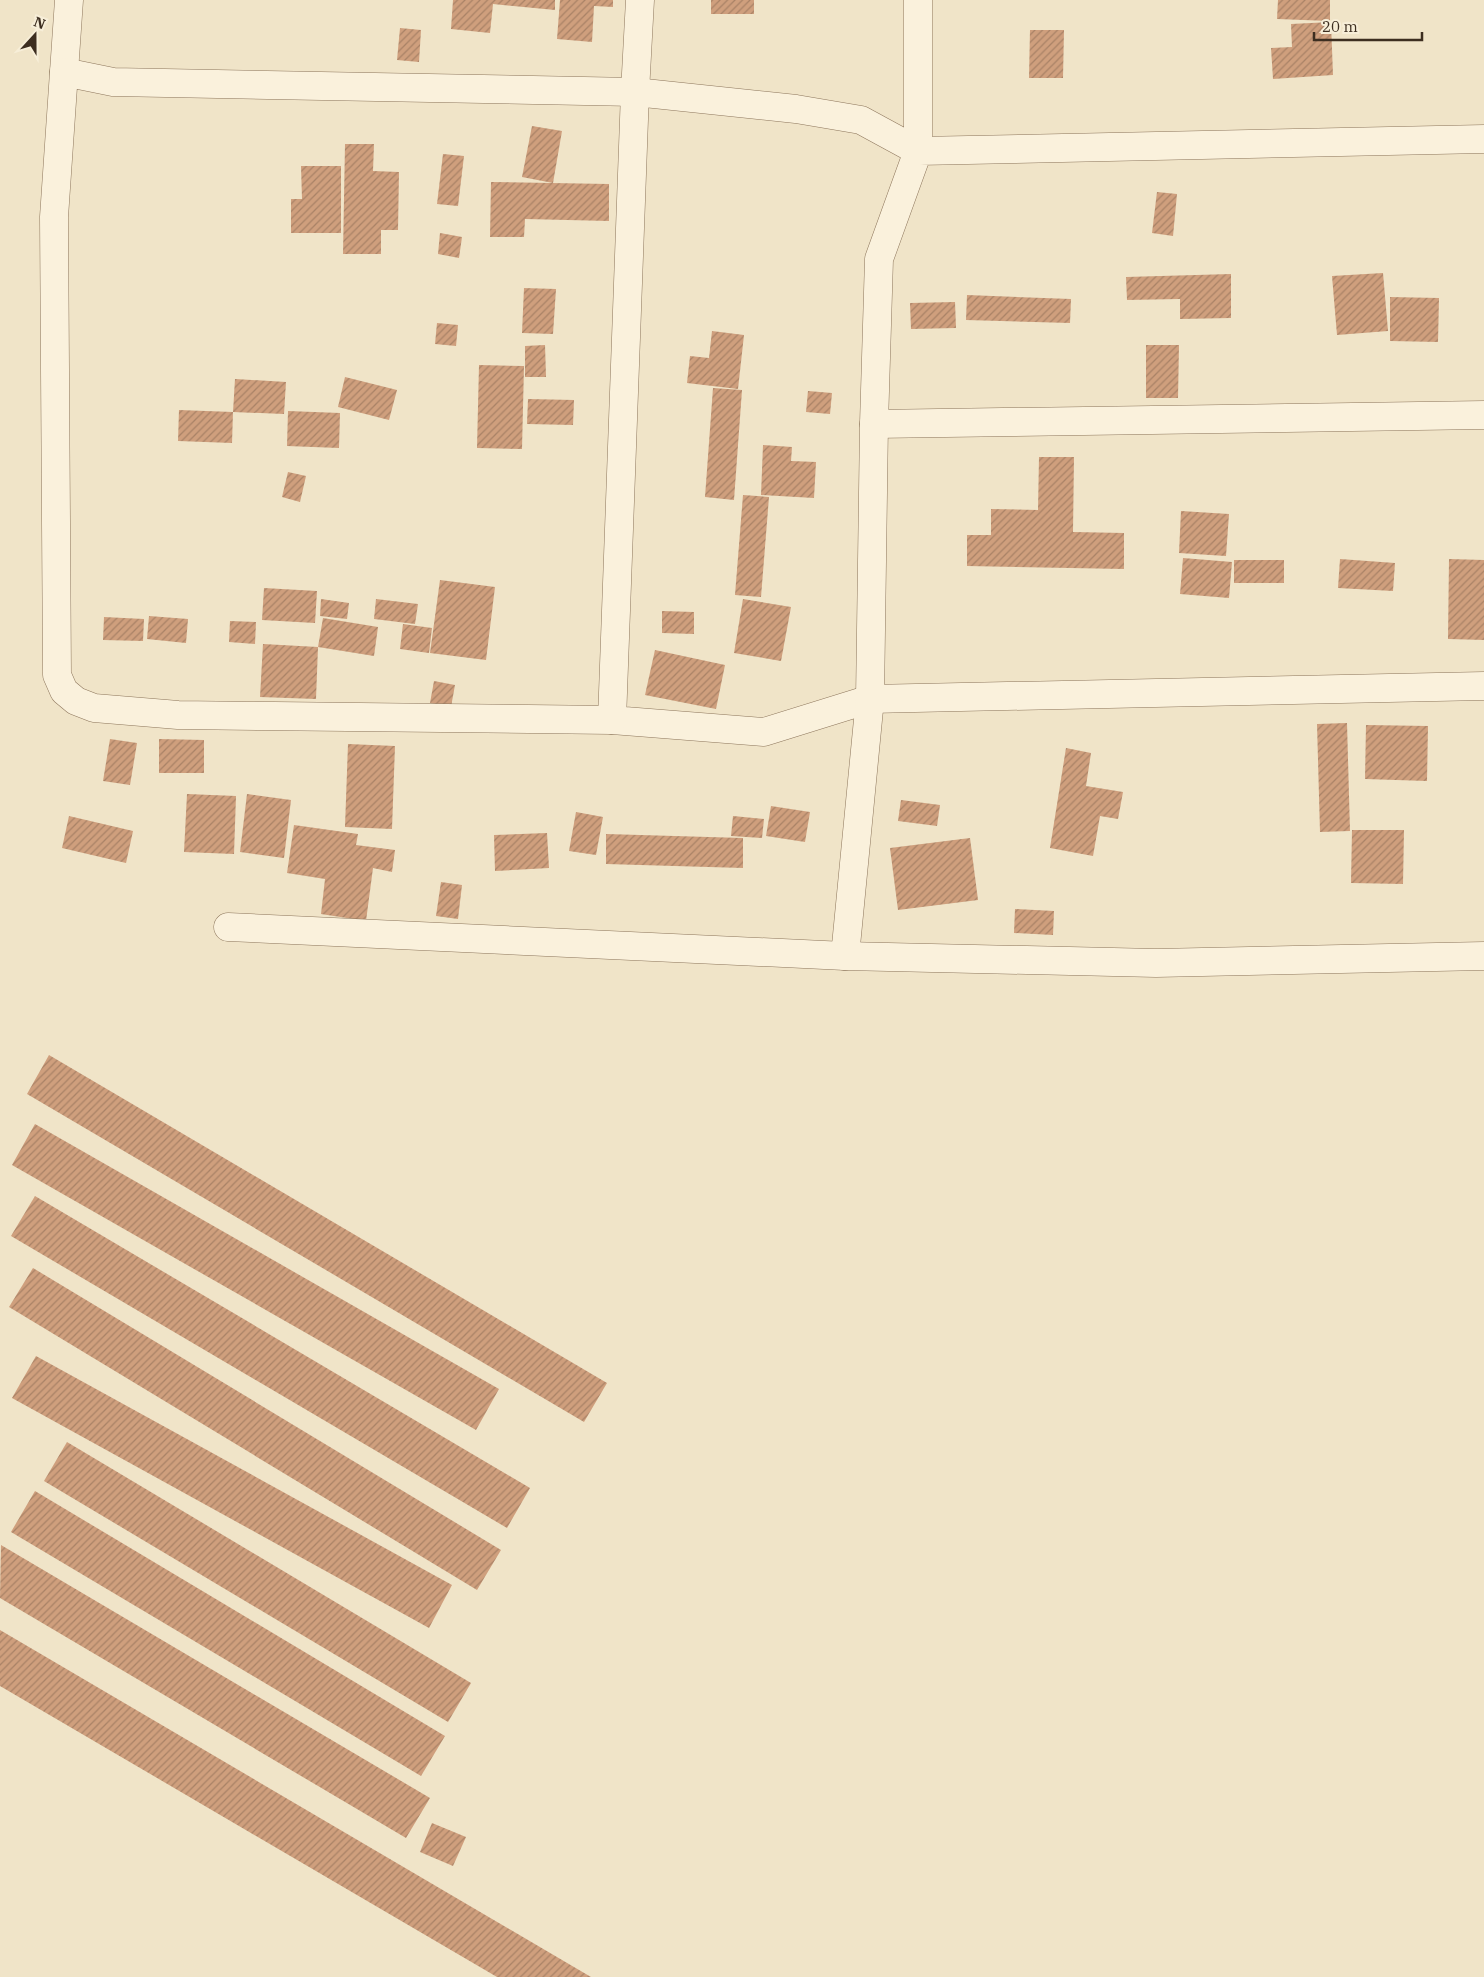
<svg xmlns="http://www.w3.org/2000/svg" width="1484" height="1977" font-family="'IBM Plex Serif',serif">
<defs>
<pattern id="building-hatch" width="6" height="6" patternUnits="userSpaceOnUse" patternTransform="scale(1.25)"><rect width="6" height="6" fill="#cf9f7d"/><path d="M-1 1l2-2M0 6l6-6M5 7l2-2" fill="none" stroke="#a98266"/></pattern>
</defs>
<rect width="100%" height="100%" fill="#f0e4c8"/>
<!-- building -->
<g fill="url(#building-hatch)">
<polygon points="453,0 555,0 555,10 493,4 490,33 451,29"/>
<polygon points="560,0 613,0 613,7 594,6 592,42 557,39"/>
<rect x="711" y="0" width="43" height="14"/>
<polygon points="1278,0 1330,0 1330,21 1277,19"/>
<polygon points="1331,22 1333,75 1273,79 1271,48 1292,47 1291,24"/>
<polygon points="400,28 421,30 419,62 397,60"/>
<polygon points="1030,30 1064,30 1063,78 1029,78"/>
<polygon points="532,126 562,131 553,183 522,177"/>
<polygon points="345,144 374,144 373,171 399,172 398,230 381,230 381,254 343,254"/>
<polygon points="443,154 464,156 458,206 437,204"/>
<polygon points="301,166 341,166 341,233 291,233 291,199 302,199"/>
<polygon points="491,182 609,184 609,221 525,219 524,237 490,237"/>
<polygon points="1157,192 1177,194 1173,236 1152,233"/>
<polygon points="440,233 462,237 459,258 438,254"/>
<polygon points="1383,273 1388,331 1337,335 1332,276"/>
<polygon points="1231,274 1231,318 1180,319 1180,299 1127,300 1126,277"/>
<polygon points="524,288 556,289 553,334 522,333"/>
<polygon points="967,295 1071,299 1070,323 966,320"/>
<polygon points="1390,297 1439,298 1438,342 1390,341"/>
<polygon points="955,302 956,328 911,329 910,303"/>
<polygon points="437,323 458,325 456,346 435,344"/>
<polygon points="712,331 744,335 738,389 687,383 690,356 709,358"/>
<polygon points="545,345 546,377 525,377 525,346"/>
<polygon points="1146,345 1179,345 1178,398 1146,398"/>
<polygon points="479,365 524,366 522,449 477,448"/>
<polygon points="345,377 397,390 389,420 338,407"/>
<polygon points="235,379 286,382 284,414 233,412"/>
<polygon points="713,388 742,390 734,500 705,497"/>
<polygon points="808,391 832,393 830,414 806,412"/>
<polygon points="528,399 574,400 573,425 527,424"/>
<polygon points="179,410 233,412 232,443 178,441"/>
<polygon points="288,411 340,413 339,448 287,446"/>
<polygon points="763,445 792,447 791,461 816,462 814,498 761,495"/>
<polygon points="1039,457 1074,457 1073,532 1124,533 1124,569 967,566 967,535 991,535 991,509 1038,510"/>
<polygon points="288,472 306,476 300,502 282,497"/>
<polygon points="743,495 769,497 761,597 735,595"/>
<polygon points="1181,511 1229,514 1226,556 1179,553"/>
<polygon points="1183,558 1232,562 1229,598 1180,594"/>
<polygon points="1340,559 1395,563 1393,591 1338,588"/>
<polygon points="1449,559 1484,560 1484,640 1448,639"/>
<rect x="1234" y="560" width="50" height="23"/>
<polygon points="440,580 495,587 486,660 430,653"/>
<polygon points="264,588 317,591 315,623 262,620"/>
<polygon points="321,599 349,603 347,619 320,616"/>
<polygon points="376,599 418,604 415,624 374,619"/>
<polygon points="743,599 791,607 781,661 734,653"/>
<polygon points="662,611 694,612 694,634 662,633"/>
<polygon points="149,616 188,619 186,643 147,639"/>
<polygon points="104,617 144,619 143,641 103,640"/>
<polygon points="323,618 378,627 374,656 318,647"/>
<polygon points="230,621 256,622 255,644 229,642"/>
<polygon points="403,624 432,628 429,653 400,649"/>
<polygon points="263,644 318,647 316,699 260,697"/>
<polygon points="655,650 725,665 716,709 645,695"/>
<polygon points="434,681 455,685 451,707 430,703"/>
<polygon points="1347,723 1350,831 1320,832 1317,724"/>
<polygon points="1366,725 1428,726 1427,781 1365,779"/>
<polygon points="110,739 137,743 130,785 103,781"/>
<polygon points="159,739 204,740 204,773 159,773"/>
<polygon points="348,744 395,746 392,829 345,827"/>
<polygon points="1066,748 1091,753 1086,786 1123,792 1118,819 1100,816 1093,856 1050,848"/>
<polygon points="187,794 236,796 234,854 184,852"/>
<polygon points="247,794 291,800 284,858 240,852"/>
<polygon points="901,800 940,805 937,826 898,821"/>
<polygon points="771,806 810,812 805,842 766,836"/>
<polygon points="576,812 603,817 596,855 569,851"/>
<polygon points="69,816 133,831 126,863 62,848"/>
<polygon points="733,816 764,819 762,838 731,836"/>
<polygon points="294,825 358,834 356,845 395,850 392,872 373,868 366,921 321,914 325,879 287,873"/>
<polygon points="1352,830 1404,830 1403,884 1351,883"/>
<polygon points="547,833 549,868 495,871 494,835"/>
<polygon points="606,834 743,838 743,868 606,864"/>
<polygon points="970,838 978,900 898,910 890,848"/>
<polygon points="441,882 462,885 458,919 436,916"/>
<polygon points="1015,909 1054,911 1053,935 1014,933"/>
<polygon points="49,1055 607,1383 584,1422 27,1094"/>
<polygon points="35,1124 499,1389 476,1430 12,1165"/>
<polygon points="35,1196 530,1488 507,1528 11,1236"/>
<polygon points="33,1268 501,1550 477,1590 9,1307"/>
<polygon points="36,1356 452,1585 429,1628 12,1398"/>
<polygon points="67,1442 471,1683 448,1722 44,1481"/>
<polygon points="35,1491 445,1736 421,1776 11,1532"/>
<polygon points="1,1545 430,1798 406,1838 0,1598"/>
<polygon points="0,1630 591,1977 497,1977 0,1686"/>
<polygon points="432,1823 466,1837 453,1866 420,1852"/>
</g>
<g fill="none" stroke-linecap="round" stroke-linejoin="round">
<!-- minor casing -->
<g stroke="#8d765c" stroke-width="29">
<g id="minor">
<polyline points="640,0 635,92 612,720 764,732 870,699 1484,686"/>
<polyline points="64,72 69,0"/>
<polyline points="874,424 1484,415"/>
<polyline points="612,720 178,715 94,708 76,701 64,691 57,675 54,217 64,72 113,82 635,92 796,109 861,120 918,151 918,0"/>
<polyline points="228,927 845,956 1156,963 1484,956"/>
<polyline points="845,956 870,699 874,424 879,259 918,151 1484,139"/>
</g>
</g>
<!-- minor -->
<use href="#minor" stroke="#faf1dc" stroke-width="28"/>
</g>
<!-- north arrow -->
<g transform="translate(35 35) rotate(21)" stroke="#f7eed8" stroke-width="4" paint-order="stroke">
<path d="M0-4L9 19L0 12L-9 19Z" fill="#3d2e20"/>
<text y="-8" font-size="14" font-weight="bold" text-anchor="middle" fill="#3d2e20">N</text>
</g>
<!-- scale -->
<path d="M1314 32v8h108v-8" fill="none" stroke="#3d2e20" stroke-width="2.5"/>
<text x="1322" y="32" font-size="15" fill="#3d2e20" stroke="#f7eed8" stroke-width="4" paint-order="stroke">20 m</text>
</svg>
